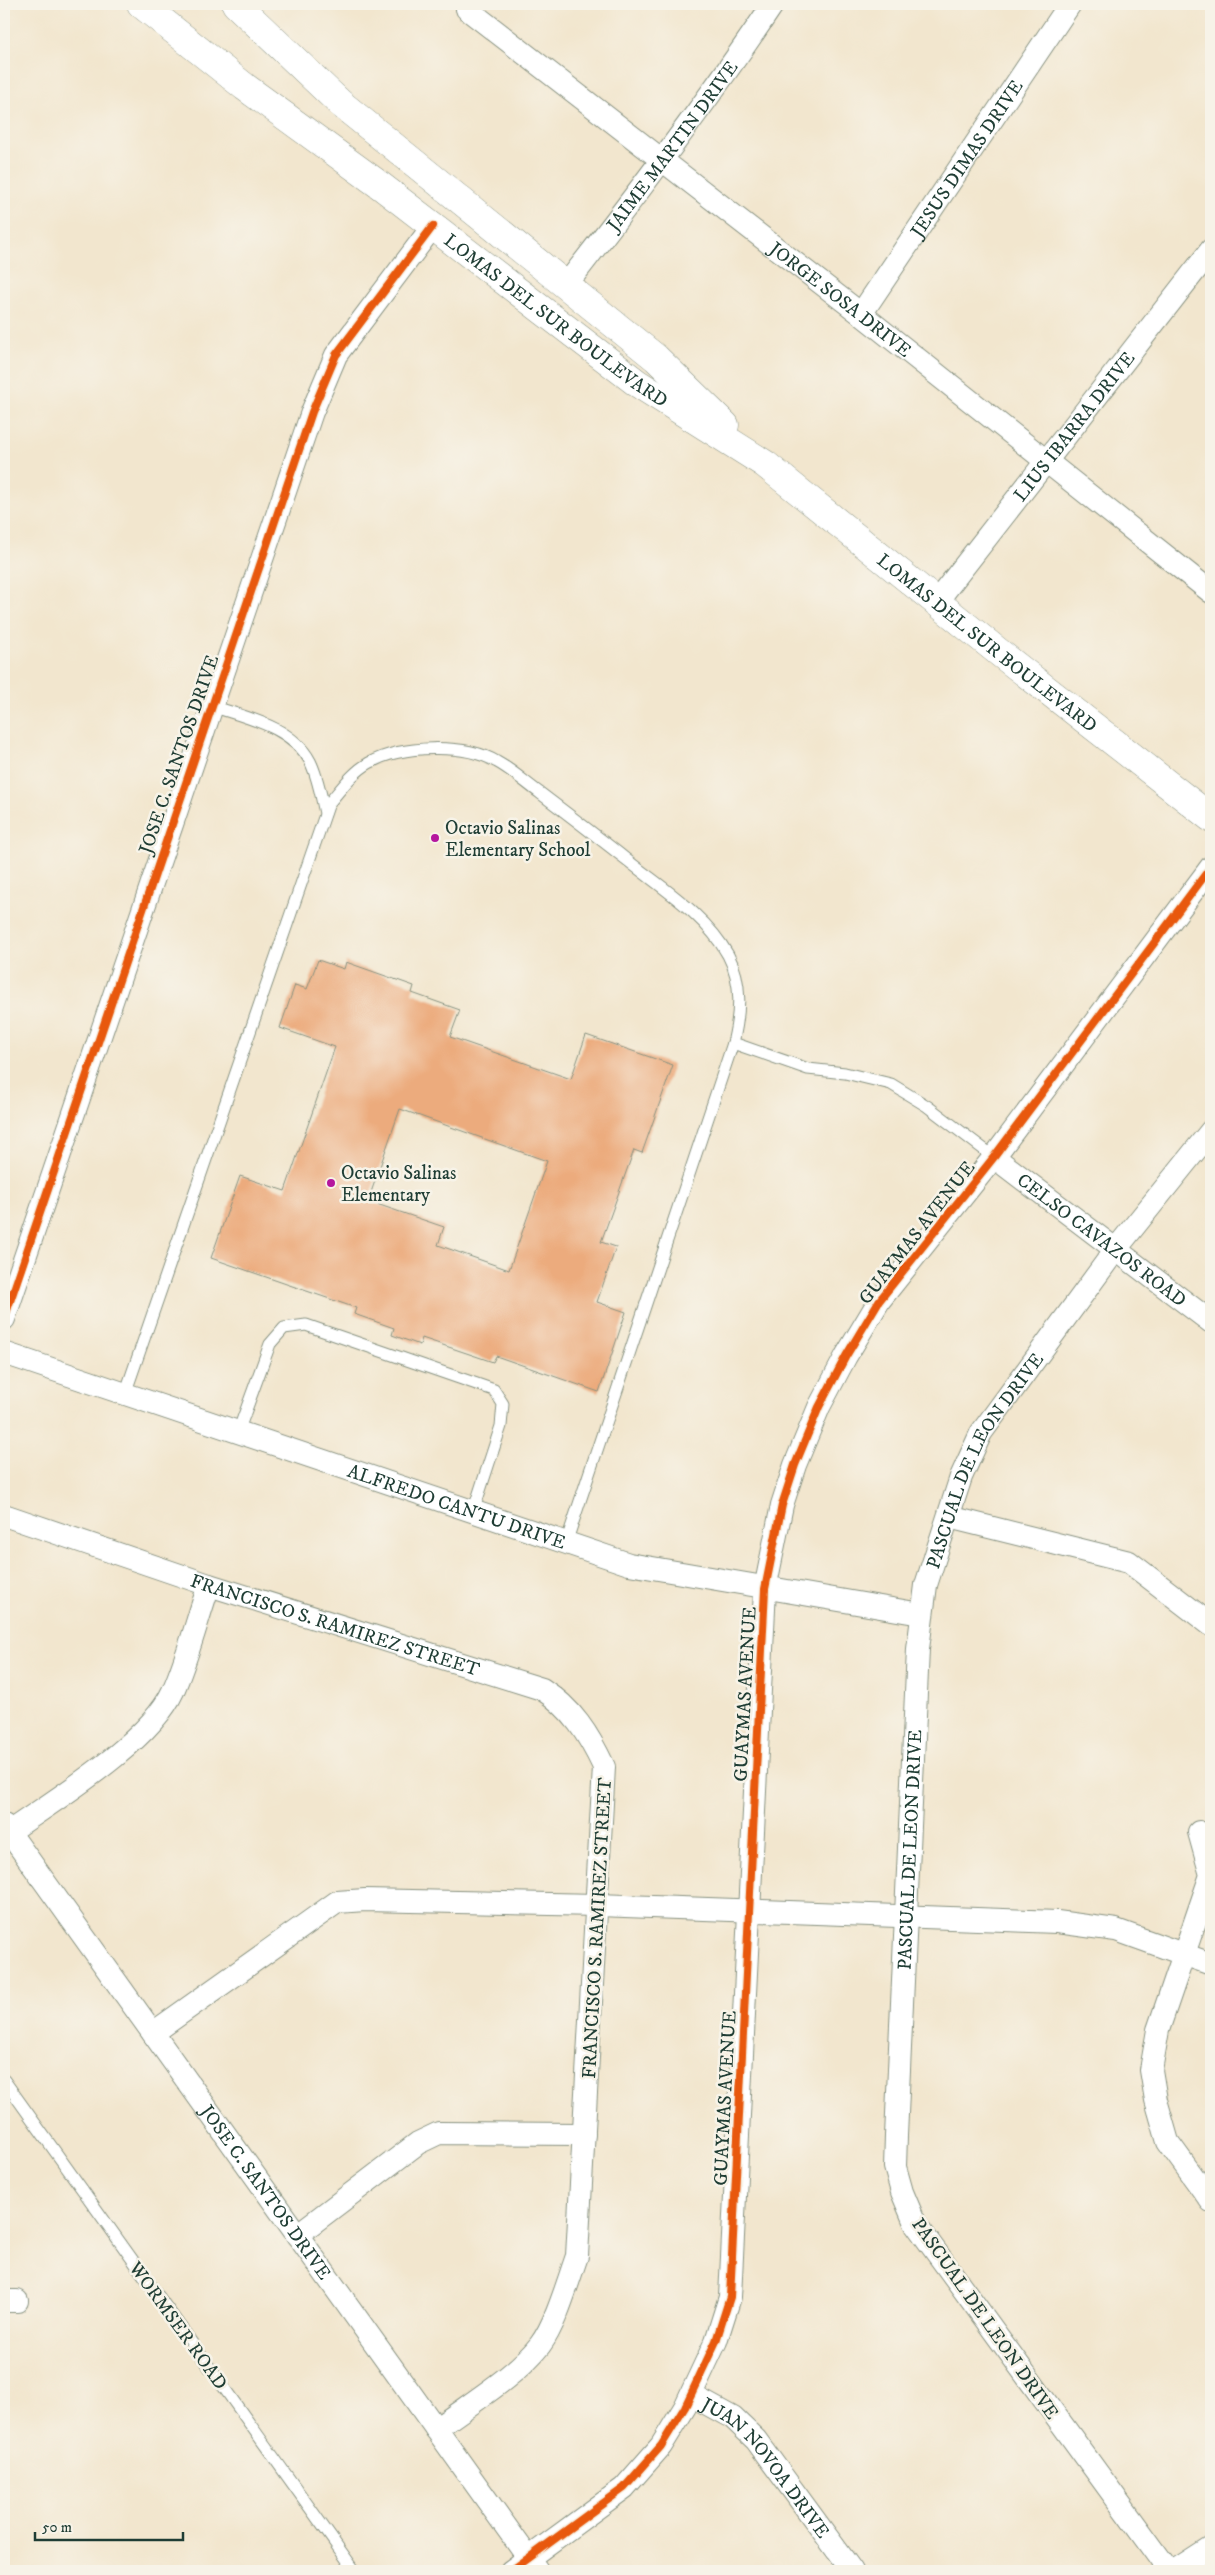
<svg xmlns="http://www.w3.org/2000/svg" width="1215" height="2575" font-family="'IM FELL DW Pica',serif">
<rect width="100%" height="100%" fill="#f7f3e8"/>
<filter id="ink" filterUnits="userSpaceOnUse"><feTurbulence type="fractalNoise" baseFrequency=".02" numOctaves="2"/><feDisplacementMap in="SourceGraphic" scale="10" xChannelSelector="R" yChannelSelector="G"/><feConvolveMatrix kernelMatrix="1 2 1 2 8 2 1 2 1" color-interpolation-filters="sRGB"/></filter>
<filter id="wash" filterUnits="userSpaceOnUse"><feTurbulence type="fractalNoise" baseFrequency=".0096" numOctaves="4" result="noise"/><feDisplacementMap in="SourceGraphic" scale="20" xChannelSelector="R" yChannelSelector="G"/><feGaussianBlur stdDeviation="1.12" result="paint"/><feColorMatrix in="noise" values="0 0 0 0 0 0 0 0 0 0 0 0 0 0 0 0 0 1.4 0 .05"/><feComposite in="paint" operator="in"/></filter>
<g filter="url(#wash)">
<rect width="100%" height="100%" fill="#f2e6ce"/>
<g id="blocks">
<!-- building -->
<path fill="#ecab7d" fill-rule="evenodd" d="M318,960L344,969L346,962L414,986L412,993L460,1010L450,1037L571,1079L586,1035L673,1065L642,1153L634,1150L601,1242L616,1247L597,1302L626,1312L599,1392L496,1356L493,1362L422,1338L420,1345L392,1335L394,1328L354,1314L356,1308L211,1258L240,1176L285,1191L335,1047L280,1028L295,985L307,989ZM400,1109L547,1161L509,1270L438,1245L444,1227L368,1201Z"/>
</g>
</g>
<g filter="url(#ink)">
<use href="#blocks" fill-opacity="0" stroke="#889281" stroke-width="1"/>
<g fill="none" stroke-linecap="round" stroke-linejoin="round">
<!-- service casing -->
<g stroke="#889281" stroke-width="13">
<g id="service">
<path d="M212,706C247,718 291,726 310,761C318,777 321,796 325,813"/>
<path d="M125,1394L329,803C341,789 353,772 369,763C401,745 465,743 497,762C512,770 526,783 540,793C569,815 598,837 627,860C662,888 706,915 728,955C743,983 740,1014 733,1043L808,1069L845,1073L891,1084L927,1106L994,1157"/>
<polyline points="238,1432 270,1344 284,1328 306,1325 494,1390 503,1404 501,1426 473,1512"/>
<polyline points="566,1543 733,1043"/>
<polyline points="4,2080 355,2571"/>
</g>
</g>
<!-- minor casing -->
<g stroke="#889281" stroke-width="24">
<g id="minor">
<path id="s1" d="M470,4L467,9L861,314L1211,592"/>
<path id="s2" d="M566,285C638,193 708,101 773,4"/>
<path id="s3" d="M861,314L1070,4"/>
<path id="s4" d="M937,601L1211,250"/>
<path id="s5" d="M994,1157L1211,1322"/>
<polyline points="4,1319 312,412 336,355 433,226"/>
<path id="s6" d="M4,1353L629,1564L921,1614"/>
<path id="s7" d="M4,1515L209,1585L542,1689C572,1708 589,1735 604,1767L577,2256C568,2281 556,2324 540,2345C515,2377 469,2404 436,2429"/>
<polyline points="949,1517 1129,1562 1211,1625"/>
<path id="s8" d="M4,1825L537,2570"/>
<path d="M9,1832C56,1799 150,1742 173,1691C188,1657 197,1620 209,1585"/>
<polyline points="1199,1832 1211,1875 1158,2030 1151,2070 1156,2100 1168,2142 1211,2201"/>
<polyline points="153,2033 337,1902 365,1900 598,1905 1057,1922 1116,1930 1211,1964"/>
<polyline points="297,2235 418,2143 439,2133 584,2134"/>
<polyline points="4,2301 17,2301"/>
<path id="s9" d="M691,2395L733,2418L756,2440L852,2571"/>
<polyline points="511,2571 624,2488 661,2446 685,2407 716,2341 730,2297 765,1589 782,1505 795,1465 819,1407 846,1356 879,1301 994,1157 1211,867"/>
<path id="s10" d="M1169,2571L915,2223L902,2192L895,2167L896,2136L918,1649L926,1585L961,1477L981,1433L1116,1249L1211,1131"/>
<polyline points="1174,2571 1211,2547"/>
</g>
</g>
<!-- secondary casing -->
<g stroke="#889281" stroke-width="29">
<g id="secondary">
<path id="s11" d="M141,4L245,87L381,186L637,383L765,464L1001,654L1211,818"/>
<polyline points="236,4 340,103 656,358 725,425"/>
</g>
</g>
<!-- service -->
<use href="#service" stroke="#fff" stroke-width="11"/>
<!-- minor -->
<use href="#minor" stroke="#fff" stroke-width="22"/>
<!-- secondary -->
<use href="#secondary" stroke="#fff" stroke-width="28"/>
<!-- cycleway casing -->
<g stroke="#f7f3e8" stroke-width="11">
<g id="cycleway">
<polyline points="4,1319 312,412 336,355 433,226"/>
<polyline points="511,2571 624,2488 661,2446 685,2407 716,2341 730,2297 765,1589 782,1505 795,1465 819,1407 846,1356 879,1301 994,1157 1211,867"/>
</g>
</g>
<!-- cycleway -->
<use href="#cycleway" stroke="#e8590c" stroke-width="8"/>
</g>
</g>
<!-- markers -->
<g fill="#b5179e" stroke="#f7f3e8" stroke-width="2">
<circle cx="435" cy="838" r="5"/>
<circle cx="331" cy="1183" r="5"/>
</g>
<g text-anchor="middle" stroke-width="5" stroke-linejoin="round" paint-order="stroke">
<!-- street labels -->
<g font-size="19" fill="#1f3d34" stroke="#f7f3e8">
<text dy="7" stroke="none"><textPath href="#s2" startOffset="175">JAIME MARTIN DRIVE</textPath></text>
<text dy="7" stroke="none"><textPath href="#s3" startOffset="188">JESUS DIMAS DRIVE</textPath></text>
<text dy="7" stroke="none"><textPath href="#s1" startOffset="479">JORGE SOSA DRIVE</textPath></text>
<text dy="7" stroke="none"><textPath href="#s11" startOffset="522">LOMAS DEL SUR BOULEVARD</textPath></text>
<text dy="7" stroke="none"><textPath href="#s4" startOffset="222">LIUS IBARRA DRIVE</textPath></text>
<text dy="7" stroke="none"><textPath href="#s11" startOffset="1061">LOMAS DEL SUR BOULEVARD</textPath></text>
<text transform="translate(178 754) rotate(-71)" y="7">JOSE C. SANTOS DRIVE</text>
<text transform="translate(916 1232) rotate(-52)" y="7">GUAYMAS AVENUE</text>
<text dy="7" stroke="none"><textPath href="#s5" startOffset="136">CELSO CAVAZOS ROAD</textPath></text>
<text dy="7" stroke="none"><textPath href="#s10" startOffset="1212">PASCUAL DE LEON DRIVE</textPath></text>
<text dy="7" stroke="none"><textPath href="#s6" startOffset="478">ALFREDO CANTU DRIVE</textPath></text>
<text dy="7" stroke="none"><textPath href="#s7" startOffset="349">FRANCISCO S. RAMIREZ STREET</textPath></text>
<text transform="translate(744 1694) rotate(-87)" y="7">GUAYMAS AVENUE</text>
<text dy="7" stroke="none"><textPath href="#s10" startOffset="808">PASCUAL DE LEON DRIVE</textPath></text>
<text transform="translate(596 1928) rotate(-87)" y="7">FRANCISCO S. RAMIREZ STREET</text>
<text transform="translate(724 2098) rotate(-87)" y="7">GUAYMAS AVENUE</text>
<text dy="7" stroke="none"><textPath href="#s8" startOffset="451">JOSE C. SANTOS DRIVE</textPath></text>
<text transform="translate(986 2318) rotate(55)" y="7">PASCUAL DE LEON DRIVE</text>
<text transform="translate(179 2325) rotate(54)" y="7">WORMSER ROAD</text>
<text dy="7" stroke="none"><textPath href="#s9" startOffset="106">JUAN NOVOA DRIVE</textPath></text>
</g>
<!-- poi labels -->
<g font-size="19" fill="#1f3d34" stroke="#f7f3e8" text-anchor="start">
<text x="445" y="834">Octavio Salinas<tspan x="445" dy="22">Elementary School</tspan></text>
<text x="341" y="1179">Octavio Salinas<tspan x="341" dy="22">Elementary</tspan></text>
</g>
</g>
<!-- margin -->
<rect width="1215" height="2575" fill="none" stroke="#f7f3e8" stroke-width="20"/>
<!-- scale -->
<path d="M35 2532v8h148v-8" fill="none" stroke="#1f3d34" stroke-width="2.5"/>
<text x="42" y="2532" font-size="15" fill="#1f3d34" stroke="#f7f3e8" stroke-width="4" paint-order="stroke">50 m</text>
</svg>
